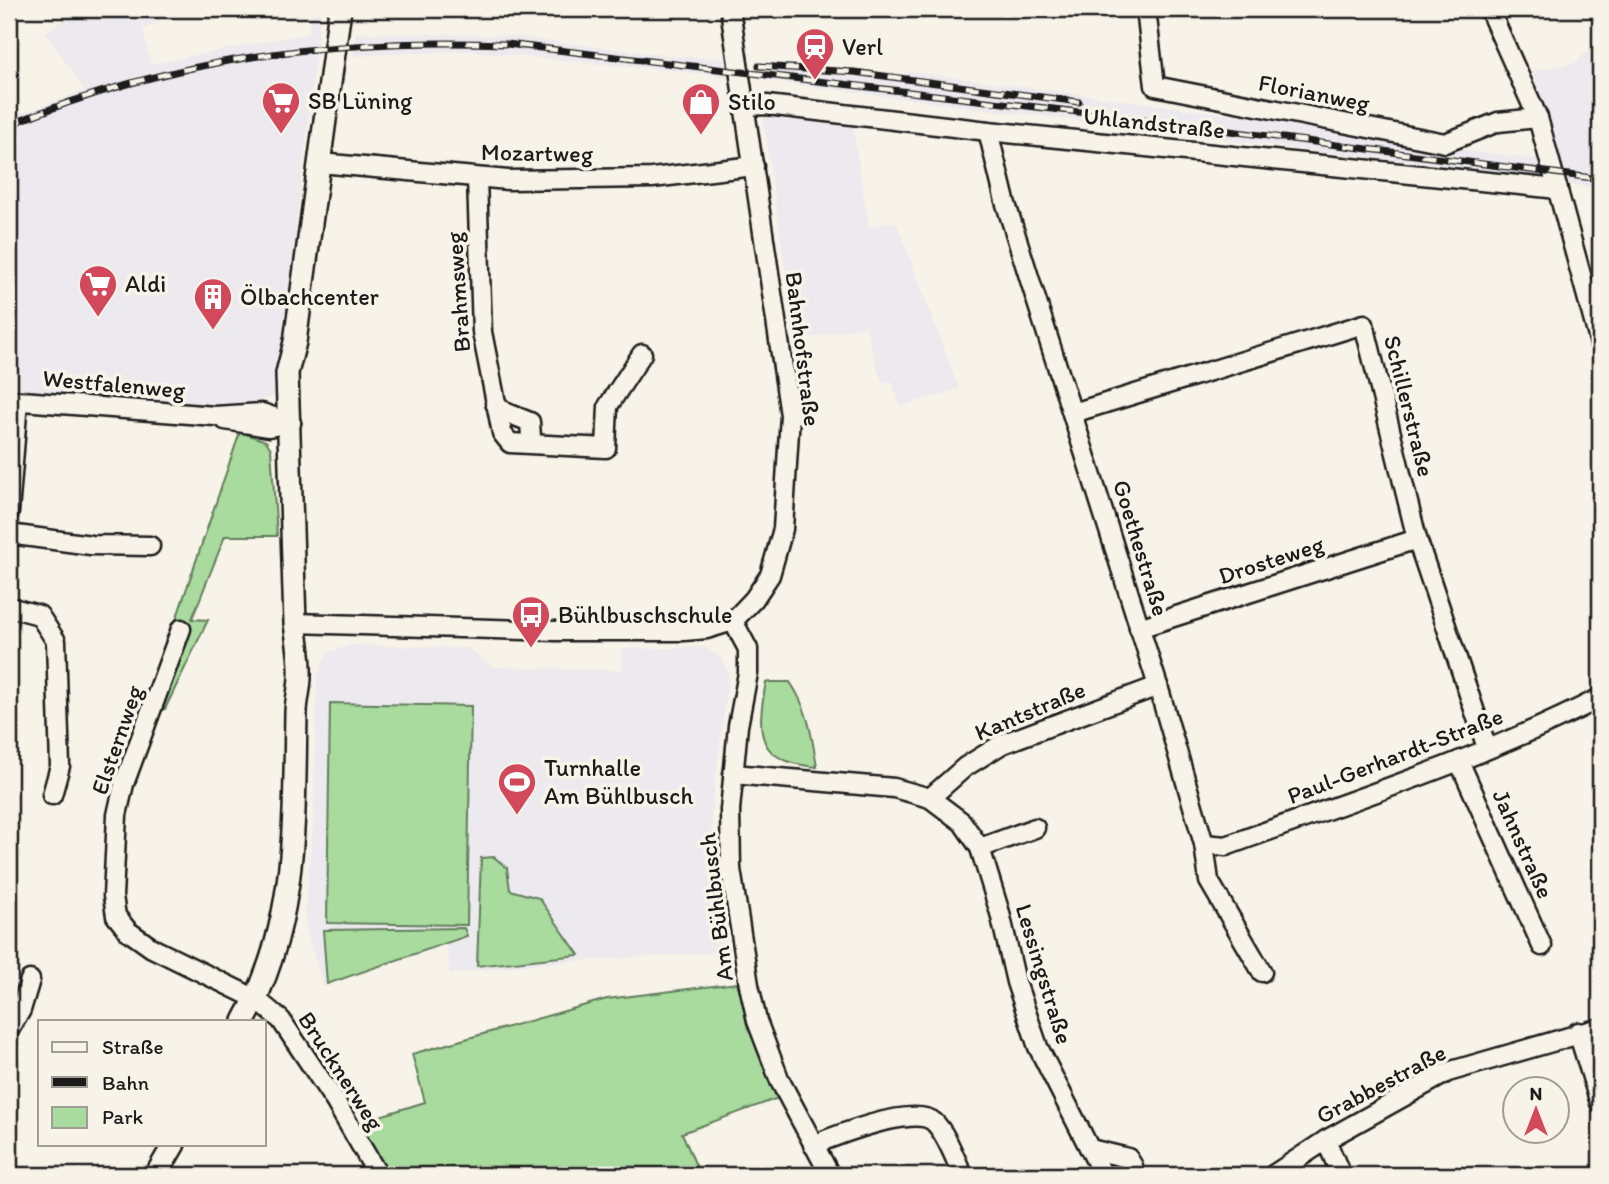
<svg xmlns="http://www.w3.org/2000/svg" width="1609" height="1184" font-family="Itim,sans-serif">
<rect width="100%" height="100%" fill="#f7f3e8"/>
<filter id="ink" filterUnits="userSpaceOnUse"><feTurbulence type="fractalNoise" baseFrequency=".0143" numOctaves="2"/><feDisplacementMap in="SourceGraphic" scale="14" xChannelSelector="R" yChannelSelector="G"/><feConvolveMatrix kernelMatrix="1 2 1 2 8 2 1 2 1" color-interpolation-filters="sRGB"/></filter>
<g filter="url(#ink)">
<!-- built -->
<g fill="#eceaee">
<polygon points="80,9 180,9 143,30 151,64 309,33 311,9 321,9 277,396 238,407 142,405 9,393 9,118 85,90 45,32"/>
<polygon points="356,33 503,35 671,56 725,58 727,76 467,51 353,56"/>
<polygon points="1600,50 1600,188 1567,184 1532,71 1575,63 1588,51"/>
<polygon points="757,61 907,76 908,71 1368,133 1390,142 1539,159 1545,180 1481,169 1328,153 760,80"/>
<polygon points="771,111 852,122 869,227 896,221 959,389 900,407 892,381 882,384 865,326 796,341 763,119"/>
<polygon points="351,645 469,648 493,667 622,670 622,649 705,647 721,658 729,675 711,813 726,952 542,963 450,974 447,945 323,986 306,930 305,910 313,824 317,676 328,653"/>
</g>
<!-- green -->
<g fill="#a8db9d" stroke="#627c5c" stroke-width="2">
<polygon points="240,432 266,441 271,449 277,536 225,536 192,619 208,620 165,709 147,705"/>
<path d="M766,682H790C808,708 812,736 817,767C756,762 756,734 766,682Z"/>
<polygon points="330,703 471,706 467,925 327,923"/>
<polygon points="494,857 507,868 510,890 539,898 579,955 477,966 481,858"/>
<polygon points="464,928 467,936 327,984 323,930"/>
<polygon points="737,983 781,1097 682,1133 700,1175 552,1175 550,1171 543,1175 383,1175 354,1124 425,1102 412,1054 607,999"/>
</g>
<g fill="none" stroke-linecap="round" stroke-linejoin="round">
<!-- minor casing -->
<g stroke="#1c1c1c" stroke-width="23">
<g id="minor">
<polyline points="1146,9 1155,86 1445,143 1498,122 1538,118"/>
<polyline points="1489,9 1538,118 1600,344"/>
<polyline points="745,106 767,105 988,131 1558,189"/>
<polyline points="988,131 1005,201 1158,686 1204,844 1209,881 1262,972"/>
<polyline points="320,163 508,180 652,178 754,166"/>
<polyline points="477,178 482,332 502,433 510,443 606,448 608,406 642,354"/>
<polyline points="9,400 215,416 262,413 291,423"/>
<polyline points="495,403 505,412 530,422 531,437 528,442"/>
<polyline points="1073,413 1364,324 1417,539 1487,748"/>
<polyline points="225,420 269,427 291,423"/>
<polyline points="9,512 18,401"/>
<polyline points="9,534 91,545 150,546"/>
<polyline points="9,607 39,615 56,641 60,766 52,795"/>
<polyline points="733,621 748,649 748,673 738,726 730,810 731,869 749,985 757,1021 780,1081 830,1175"/>
<polyline points="295,623 556,631 684,631 707,629 733,621 754,599 770,575 783,529 790,415 730,9"/>
<polyline points="1139,628 1417,539"/>
<polyline points="181,629 124,784 117,815 113,896 116,916 128,931 152,948 256,999 281,1020 335,1101 378,1175"/>
<polyline points="1459,761 1542,946"/>
<polyline points="733,774 894,788 930,798 962,822 980,848 1000,913 1016,982 1038,1047 1103,1175"/>
<polyline points="930,798 965,767 1002,744 1158,686"/>
<path d="M1204,844L1226,846C1352,800 1481,759 1600,698"/>
<polyline points="980,848 1035,828"/>
<polyline points="9,1030 21,1010 30,980"/>
<polyline points="1578,1032 1600,1103"/>
<polyline points="1326,1140 1341,1175"/>
<path d="M813,1145C835,1136 915,1104 934,1122C947,1134 955,1160 963,1175"/>
<polyline points="1090,1149 1128,1158 1133,1166 1133,1175"/>
<polyline points="1273,1175 1326,1140 1448,1072 1600,1028"/>
</g>
</g>
<!-- tertiary casing -->
<g stroke="#1c1c1c" stroke-width="26">
<g id="tertiary">
<path d="M244,1021C298,926 294,819 296,713C296,701 300,689 300,676C301,658 297,640 295,623L287,373L295,342L340,9"/>
<polyline points="156,1175 174,1144"/>
</g>
</g>
<!-- minor -->
<use href="#minor" stroke="#f7f3e8" stroke-width="18"/>
<!-- tertiary -->
<use href="#tertiary" stroke="#f7f3e8" stroke-width="21"/>
<!-- rail casing -->
<g stroke="#1c1c1c" stroke-width="7">
<g id="rail">
<polyline points="759,66 854,72 1079,102"/>
<path d="M9,125C175,57 329,38 507,44L1137,119L1600,179"/>
</g>
</g>
<!-- rail -->
<use href="#rail" stroke="#f7f3e8" stroke-width="4.5" stroke-dasharray="13" stroke-linecap="butt"/>
</g>
</g>
<!-- icons -->
<defs>
<g id="station-pin" transform="scale(2.0125)"><path d="M0 17L-7.5 6A9.5 9.5 0 1 1 7.5 6Z" fill="#d1495b" stroke="#f7f3e8"/><path d="M-3-6H3Q5-6 5-4V2Q5 4 3 4L4.5 6H3L1.5 4h-3L-3 6H-4.5L-3 4Q-5 4-5 2V-4Q-5-6-3-6ZM-3.5-4v3h7v-3ZM-3.5 1v1.5H-2V1ZM2 1v1.5H3.5V1Z" fill="#fff"/></g>
<g id="supermarket-pin" transform="scale(2.0125)"><path d="M0 17L-7.5 6A9.5 9.5 0 1 1 7.5 6Z" fill="#d1495b" stroke="#f7f3e8"/><path d="M-6-5.5h2.5l.6 2H6L4.5 2H-2.5L-4.4-4H-6ZM-1.5 3.2a1.3 1.3 0 1 0 .1 0ZM3 3.2a1.3 1.3 0 1 0 .1 0Z" fill="#fff"/></g>
<g id="shop-pin" transform="scale(2.0125)"><path d="M0 17L-7.5 6A9.5 9.5 0 1 1 7.5 6Z" fill="#d1495b" stroke="#f7f3e8"/><path d="M-5-2.5h2.3a2.7 3.5 0 0 1 5.4 0H5L5.5 6h-11ZM-1.5-2.5h3a1.5 2.3 0 0 0-3 0Z" fill="#fff"/></g>
<g id="building-pin" transform="scale(2.0125)"><path d="M0 17L-7.5 6A9.5 9.5 0 1 1 7.5 6Z" fill="#d1495b" stroke="#f7f3e8"/><path d="M-4-6H4V6H1V3H-1V6H-4ZM-2.5-4.3h1.7v1.8h-1.7ZM.8-4.3h1.7v1.8H.8ZM-2.5-1h1.7V.8h-1.7ZM.8-1h1.7V.8H.8Z" fill="#fff"/></g>
<g id="bus-pin" transform="scale(2.0125)"><path d="M0 17L-7.5 6A9.5 9.5 0 1 1 7.5 6Z" fill="#d1495b" stroke="#f7f3e8"/><path d="M-5-6H5V4H4V6H2V4H-2V6H-4V4H-5ZM-3.5-4V0h7V-4ZM-3.5 1.2v1.5H-2V1.2ZM2 1.2v1.5H3.5V1.2Z" fill="#fff"/></g>
<g id="stadium-pin" transform="scale(2.0125)"><path d="M0 17L-7.5 6A9.5 9.5 0 1 1 7.5 6Z" fill="#d1495b" stroke="#f7f3e8"/><path d="M0-5a6.5 5 0 1 0 0 10a6.5 5 0 1 0 0-10ZM-3.5-1.8h7v3.6h-7Z" fill="#fff"/></g>
</defs>
<g fill-rule="evenodd">
<use href="#station-pin" x="815" y="47"/>
<use href="#supermarket-pin" x="281" y="101"/>
<use href="#shop-pin" x="701" y="102"/>
<use href="#supermarket-pin" x="98" y="284"/>
<use href="#building-pin" x="213" y="297"/>
<use href="#bus-pin" x="531" y="615"/>
<use href="#stadium-pin" x="517" y="782"/>
</g>
<g text-anchor="middle" stroke-width="7" stroke-linejoin="round" paint-order="stroke">
<!-- poi labels -->
<g font-size="24" fill="#1c1c1c" stroke="#f7f3e8" text-anchor="start">
<text x="842" y="55">Verl</text>
<text x="308" y="109">SB Lüning</text>
<text x="728" y="110">Stilo</text>
<text x="125" y="292">Aldi</text>
<text x="240" y="305">Ölbachcenter</text>
<text x="558" y="623">Bühlbuschschule</text>
<text x="544" y="776">Turnhalle<tspan x="544" dy="28">Am Bühlbusch</tspan></text>
</g>
<!-- street labels -->
<g font-size="24" fill="#1c1c1c" stroke="#f7f3e8">
<text transform="translate(1314 93) rotate(11)" y="8">Florianweg</text>
<text transform="translate(1154 123) rotate(6)" y="8">Uhlandstraße</text>
<text transform="translate(537 153) rotate(1)" y="8">Mozartweg</text>
<text transform="translate(458 292) rotate(-94)" y="8">Brahmsweg</text>
<text transform="translate(803 349) rotate(83)" y="8">Bahnhofstraße</text>
<text transform="translate(114 384) rotate(5)" y="8">Westfalenweg</text>
<text transform="translate(1409 406) rotate(76)" y="8">Schillerstraße</text>
<text transform="translate(1141 548) rotate(73)" y="8">Goethestraße</text>
<text transform="translate(1271 560) rotate(-18)" y="8">Drosteweg</text>
<text transform="translate(1030 711) rotate(-23)" y="8">Kantstraße</text>
<text transform="translate(117 740) rotate(-71)" y="8">Elsternweg</text>
<text transform="translate(1395 756) rotate(-21)" y="8">Paul-Gerhardt-Straße</text>
<text transform="translate(1523 844) rotate(66)" y="8">Jahnstraße</text>
<text transform="translate(716 907) rotate(-97)" y="8">Am Bühlbusch</text>
<text transform="translate(1044 974) rotate(73)" y="8">Lessingstraße</text>
<text transform="translate(341 1071) rotate(57)" y="8">Brucknerweg</text>
<text transform="translate(1381 1084) rotate(-28)" y="8">Grabbestraße</text>
</g>
</g>
<!-- margin -->
<rect width="1609" height="1184" fill="none" stroke="#f7f3e8" stroke-width="35"/>
<rect x="18" y="18" width="1574" height="1149" fill="none" stroke="#1c1c1c" stroke-width="2.5" filter="url(#ink)"/>
<!-- legend -->
<rect x="38" y="1020" width="228" height="126" fill="#f7f3e8" stroke="#9f9d96" stroke-width="2"/>
<rect x="52" y="1042" width="35" height="10" fill="#f7f3e8" stroke="#9f9d96" stroke-width="2"/>
<text x="102" y="1054" font-size="21" fill="#1c1c1c">Straße</text>
<rect x="52" y="1077" width="35" height="10" fill="#1c1c1c" stroke="#9f9d96" stroke-width="2"/>
<text x="102" y="1090" font-size="21" fill="#1c1c1c">Bahn</text>
<rect x="52" y="1107" width="35" height="21" fill="#a8db9d" stroke="#9f9d96" stroke-width="2"/>
<text x="102" y="1124" font-size="21" fill="#1c1c1c">Park</text>
<!-- north arrow -->
<g transform="translate(1536 1110)"><circle r="33" fill="#f7f3e8" stroke="#9f9d96" stroke-width="2"/>
<path d="M0-5L12 26L0 18L-12 26Z" fill="#d1495b"/>
<text y="-10" font-size="19" font-weight="bold" text-anchor="middle" fill="#1c1c1c">N</text>
</g>
</svg>
